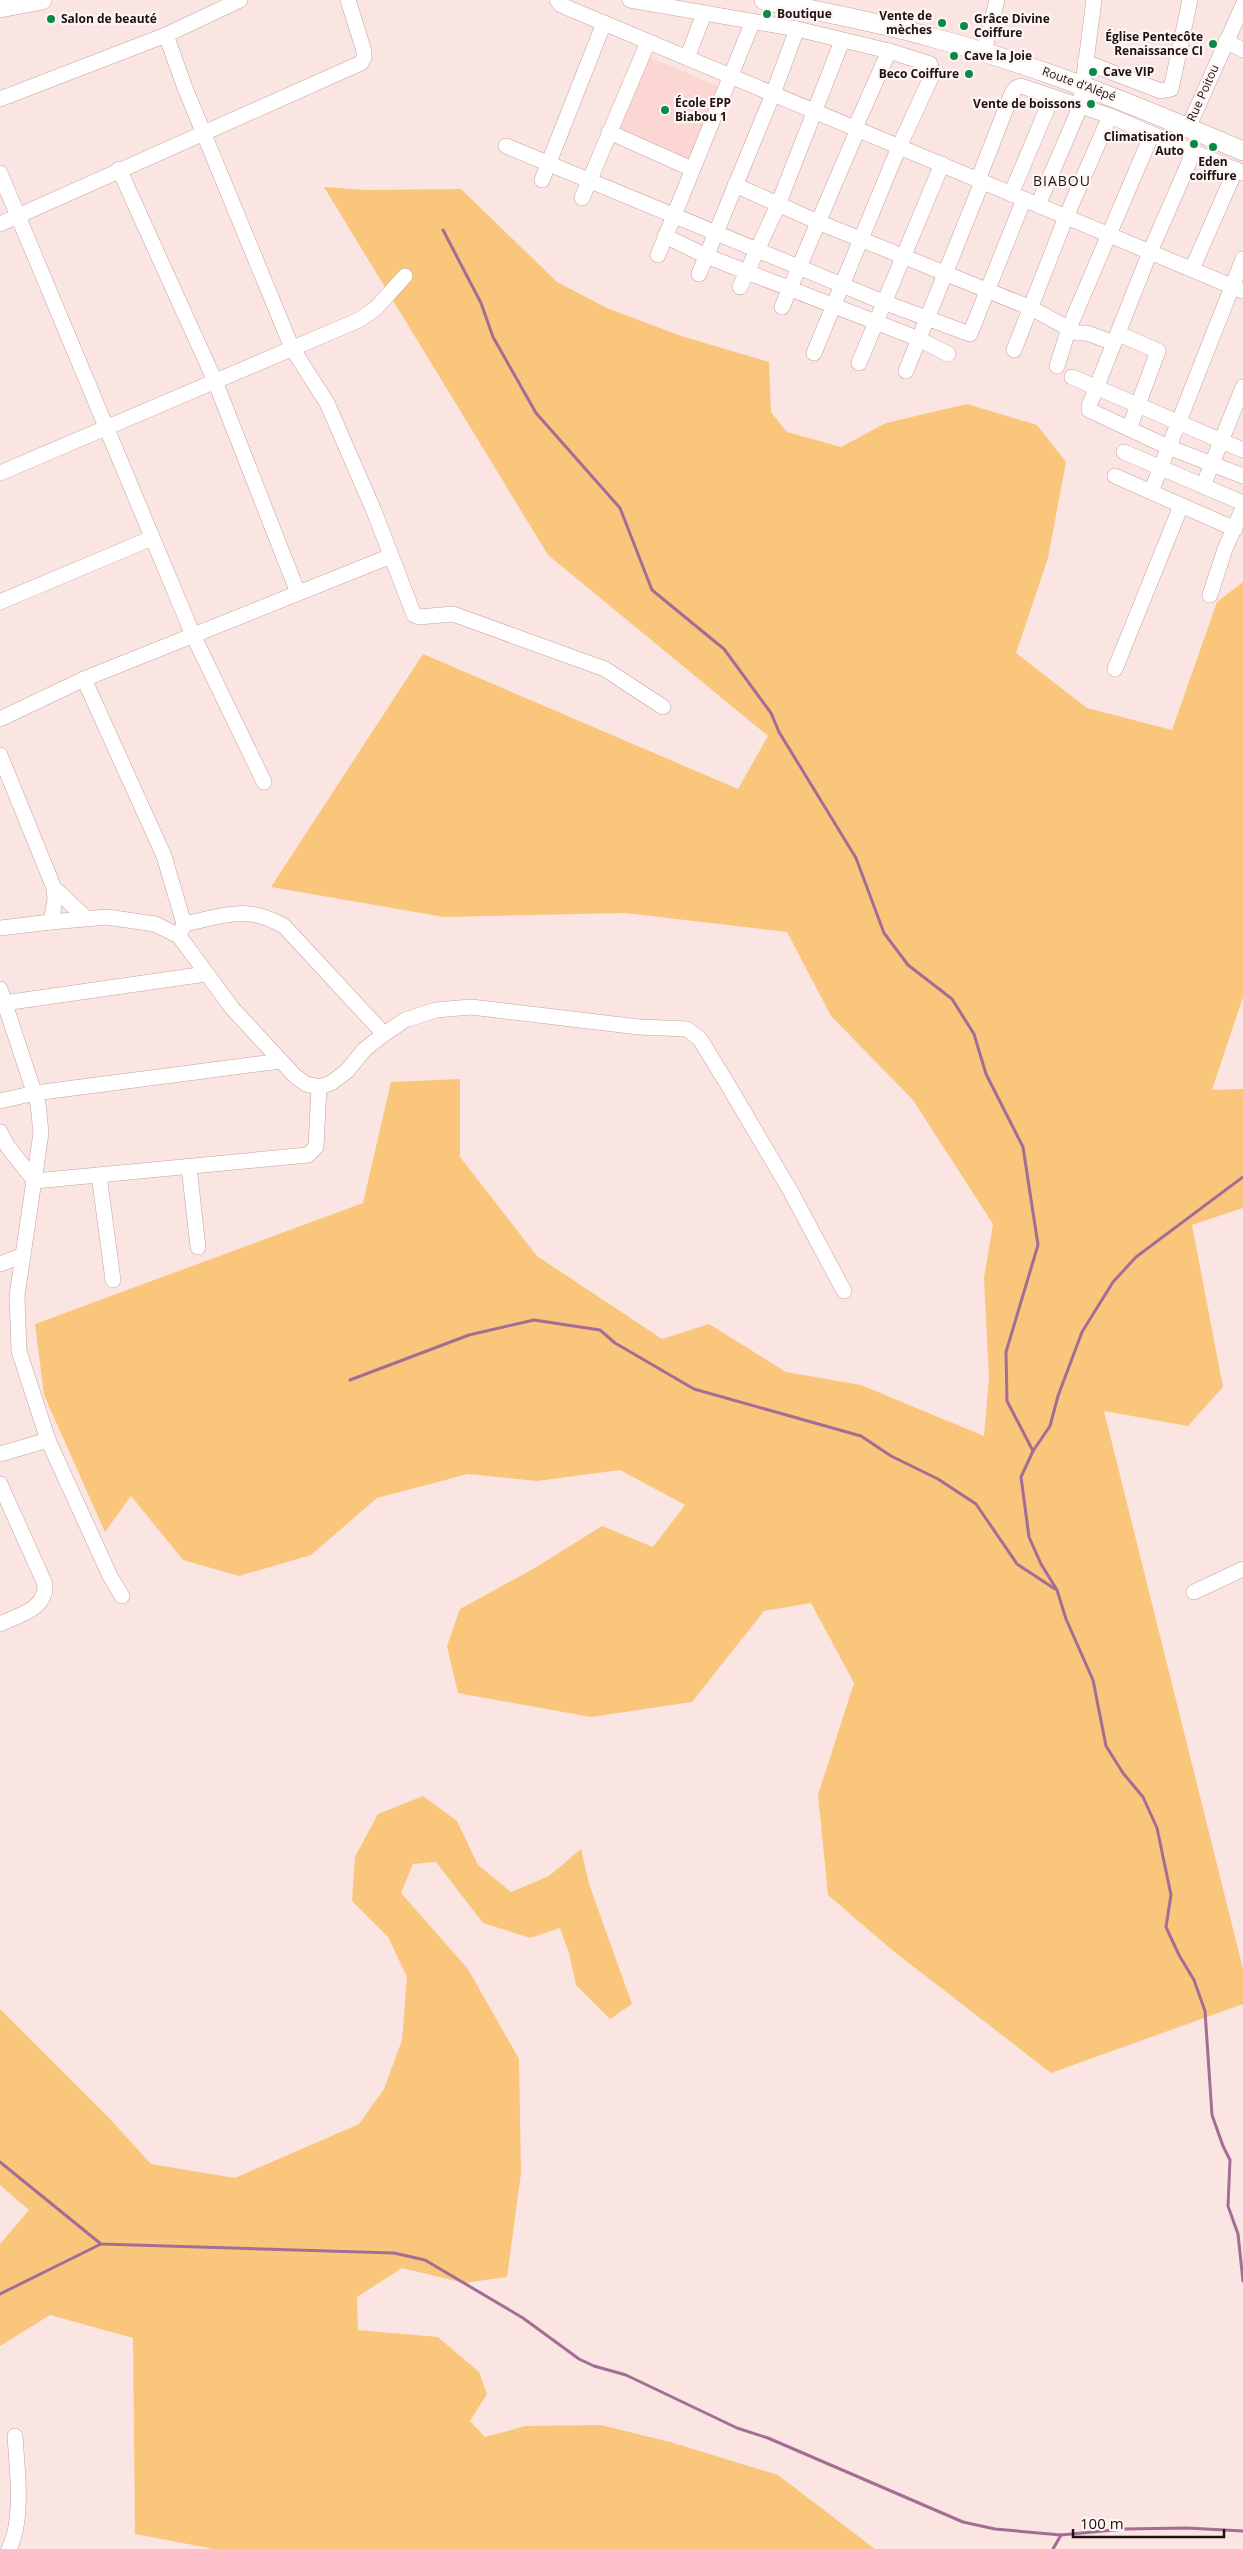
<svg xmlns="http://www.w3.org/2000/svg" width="1243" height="2549" font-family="'Open Sans',sans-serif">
<rect width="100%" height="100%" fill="#fbe5e2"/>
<!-- built -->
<polygon fill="#fbd6d2" points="644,55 718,86 686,165 611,134"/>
<!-- green -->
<g fill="#f9c67b">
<polygon points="324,187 366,190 461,189 557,282 607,308 681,336 769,362 771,412 787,432 841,447 886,423 967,404 1037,425 1066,462 1048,558 1016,653 1087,708 1172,730 1217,602 1243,582 1243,997 1212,1090 1243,1089 1243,1208 1192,1225 1223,1387 1188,1426 1104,1411 1243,1969 1243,2004 1051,2073 892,1950 828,1895 818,1795 854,1683 811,1603 764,1611 692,1702 591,1717 458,1693 447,1646 460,1609 533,1569 602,1526 653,1547 685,1505 620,1470 537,1481 468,1474 377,1498 311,1555 239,1576 183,1560 131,1496 105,1532 44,1395 35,1324 363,1203 391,1082 460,1079 460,1157 537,1256 662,1339 709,1324 786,1372 861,1385 984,1436 989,1378 984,1278 993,1224 913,1100 831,1016 787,932 625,913 444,917 271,887 423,654 738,789 768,736 548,555"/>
<polygon points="423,1796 457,1821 478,1865 511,1892 549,1876 581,1849 589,1884 632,2004 610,2019 576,1985 569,1953 560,1928 530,1938 483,1923 436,1862 413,1864 401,1893 468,1969 519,2059 521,2173 507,2277 464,2283 402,2268 357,2297 358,2330 438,2337 479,2372 487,2394 470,2421 485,2437 525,2426 601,2425 670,2442 778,2475 875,2549 214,2549 135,2534 133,2338 50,2315 0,2346 0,2244 29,2210 0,2185 0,2009 110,2119 151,2164 235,2178 359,2124 384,2089 402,2040 407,1977 388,1937 352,1901 355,1857 378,1814"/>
</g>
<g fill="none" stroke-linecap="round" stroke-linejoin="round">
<!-- stream -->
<g stroke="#a46d94" stroke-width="3">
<polyline points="443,230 481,303 493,337 536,413 620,508 652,590 724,649 771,713 779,732 856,858 884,933 908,965 952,999 974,1034 986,1074 1023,1147 1038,1245 1006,1352 1007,1401 1033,1451"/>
<polyline points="1243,1177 1136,1257 1113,1282 1082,1332 1058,1396 1050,1426 1033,1451 1021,1477 1029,1537 1041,1564 1057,1590 1066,1619 1093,1680 1106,1746 1123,1773 1143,1797 1157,1828 1171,1895 1166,1927 1179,1955 1194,1980 1205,2011 1212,2115 1223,2146 1230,2160 1228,2206 1238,2234 1243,2281"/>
<polyline points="350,1380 469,1335 534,1320 600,1330 615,1343 694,1389 861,1436 891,1456 938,1479 976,1504 1017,1564 1055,1589"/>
<polyline points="0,2162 101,2244 394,2253 425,2260 523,2318 579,2359 594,2366 626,2375 737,2428 768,2438 963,2522 995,2529 1061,2535 1124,2529 1187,2528 1243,2531"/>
<polyline points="0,2294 101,2244"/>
<polyline points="1053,2549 1061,2535"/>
</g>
<!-- minor casing -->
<g stroke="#c5a19d" stroke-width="16">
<g id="minor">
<polyline points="557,0 561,5 1243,291"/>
<polyline points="630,0 797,29 889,51 930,64 933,73 899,147 814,353"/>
<polyline points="166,35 185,88 292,348 327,403 374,511 414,615 419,617 453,614 605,669 663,707"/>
<polyline points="1226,41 1243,50"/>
<polyline points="984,52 997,0"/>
<polyline points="687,58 704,14"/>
<polyline points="1085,62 1161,91 1171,89 1190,0"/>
<polyline points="0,99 166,35 240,0"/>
<polyline points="855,128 889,51"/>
<polyline points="1188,128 1243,5"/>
<polyline points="609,132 692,169"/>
<polyline points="506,146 883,302 970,334 1024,199"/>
<polyline points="1194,151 1150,252 1089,406 1089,410 1168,447 1243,476"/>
<polyline points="119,169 215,381 298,593"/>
<polyline points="0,173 193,635 264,782"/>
<polyline points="542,180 604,23"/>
<polyline points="978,180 1012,93 1016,88 1021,86 1110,116 1243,173"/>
<polyline points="735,185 818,222 1031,308 1077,333 1087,333 1114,343"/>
<polyline points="1011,194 1052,97"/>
<polyline points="582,198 648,42"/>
<polyline points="1038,205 1080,107 1094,0"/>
<polyline points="0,224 361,63 364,58 364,51 348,0"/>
<polyline points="665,236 706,256 919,339 948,354"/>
<polyline points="658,255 753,21"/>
<polyline points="1192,269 1236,169"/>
<polyline points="699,274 773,94 797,29"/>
<polyline points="740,287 778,205 842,41"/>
<polyline points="782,307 858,129"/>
<polyline points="1119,334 1158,351 1129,429"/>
<polyline points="1014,350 1066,217 1110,116"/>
<polyline points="859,363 942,164"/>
<polyline points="1057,366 1069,328 1152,134"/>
<polyline points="906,371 982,182"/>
<polyline points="1072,377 1243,450"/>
<polyline points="1124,452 1243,503"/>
<polyline points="0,473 359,320 376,308 405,276"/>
<polyline points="1115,476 1235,529"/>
<polyline points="1203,486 1243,387"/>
<polyline points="1151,492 1243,259"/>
<polyline points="1210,595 1225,549 1243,508"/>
<polyline points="0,602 152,538"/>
<polyline points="1115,669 1181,506"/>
<polyline points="84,679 164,856 184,924 179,936"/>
<polyline points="0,719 84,679 391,556"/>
<polyline points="0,755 54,888 55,900 51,922 0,928"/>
<polyline points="54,888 86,918"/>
<polyline points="51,922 107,917 155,924 179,936 232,1008 268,1047 295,1076 306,1084 319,1087 331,1083 347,1071 364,1050 384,1034 405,1020 436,1010 471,1007 639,1027 687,1029 700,1039 731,1090 791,1192 844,1291"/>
<path d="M184,924C224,916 246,904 284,926L384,1034"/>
<polyline points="0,989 38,1104 41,1133 17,1296 19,1351 48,1440 110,1576 122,1596"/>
<polyline points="4,1003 206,974"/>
<polyline points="0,1101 35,1093 281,1061"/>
<polyline points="0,1132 8,1147 35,1181 308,1155 316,1147 319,1087"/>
<polyline points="189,1167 198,1247"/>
<polyline points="99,1175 113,1280"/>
<polyline points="0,1264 21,1256"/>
<polyline points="0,1454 48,1440"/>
<path d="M0,1484L45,1584C47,1609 19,1615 0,1624"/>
<polyline points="1194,1592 1243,1569"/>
<path d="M9,2549C24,2520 17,2468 15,2436"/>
</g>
</g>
<!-- major casing -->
<g stroke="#c5a19d" stroke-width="20">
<g id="major">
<path d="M764,0C821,12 878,22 934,38C1040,66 1142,108 1243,151"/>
<polyline points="0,8 42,0"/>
</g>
</g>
<!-- minor -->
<use href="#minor" stroke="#fff" stroke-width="15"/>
<!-- major -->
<use href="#major" stroke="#fff" stroke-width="19"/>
</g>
<!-- markers -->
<g fill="#098b47" stroke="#fef6f5" stroke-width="2">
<circle cx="767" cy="14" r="5"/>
<circle cx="51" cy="19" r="5"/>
<circle cx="942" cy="23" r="5"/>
<circle cx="964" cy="26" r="5"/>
<circle cx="1213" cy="44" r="5"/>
<circle cx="954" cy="56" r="5"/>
<circle cx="1093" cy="72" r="5"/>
<circle cx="969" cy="74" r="5"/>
<circle cx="1091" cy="104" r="5"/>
<circle cx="665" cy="110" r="5"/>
<circle cx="1194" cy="144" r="5"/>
<circle cx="1213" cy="147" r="5"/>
</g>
<g text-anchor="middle" stroke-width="4.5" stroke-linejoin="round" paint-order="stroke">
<!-- poi labels -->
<g font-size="12" font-weight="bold" fill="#1e1110" stroke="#fef6f5" text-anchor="start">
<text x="777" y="18">Boutique</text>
<text x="932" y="20" text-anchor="end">Vente de<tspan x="932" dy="14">mèches</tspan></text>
<text x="61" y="23">Salon de beauté</text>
<text x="974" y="23">Grâce Divine<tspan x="974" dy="14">Coiffure</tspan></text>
<text x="1203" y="41" text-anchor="end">Église Pentecôte<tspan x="1203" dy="14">Renaissance CI</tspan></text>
<text x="964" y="60">Cave la Joie</text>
<text x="1103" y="76">Cave VIP</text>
<text x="959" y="78" text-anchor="end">Beco Coiffure</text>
<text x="675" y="107">École EPP<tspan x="675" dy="14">Biabou 1</tspan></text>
<text x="1081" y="108" text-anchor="end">Vente de boissons</text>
<text x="1184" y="141" text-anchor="end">Climatisation<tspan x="1184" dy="14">Auto</tspan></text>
<text x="1213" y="166" text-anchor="middle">Eden<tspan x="1213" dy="14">coiffure</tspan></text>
</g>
<!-- street labels -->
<g font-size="12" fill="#1e1110" stroke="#fef6f5">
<text transform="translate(1079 84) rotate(20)" y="4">Route d'Alépé</text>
<text transform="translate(1203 93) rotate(-66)" y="4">Rue Poitou</text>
</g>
<!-- neighbourhood labels -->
<g font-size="14" letter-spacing="1" fill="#1e1110" stroke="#fef6f5">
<text x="1062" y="186">BIABOU</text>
</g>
</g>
<!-- scale -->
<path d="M1073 2529v8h151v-8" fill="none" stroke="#1e1110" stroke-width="2.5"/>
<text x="1080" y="2529" font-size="15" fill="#1e1110" stroke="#fef6f5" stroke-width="4" paint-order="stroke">100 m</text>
</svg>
